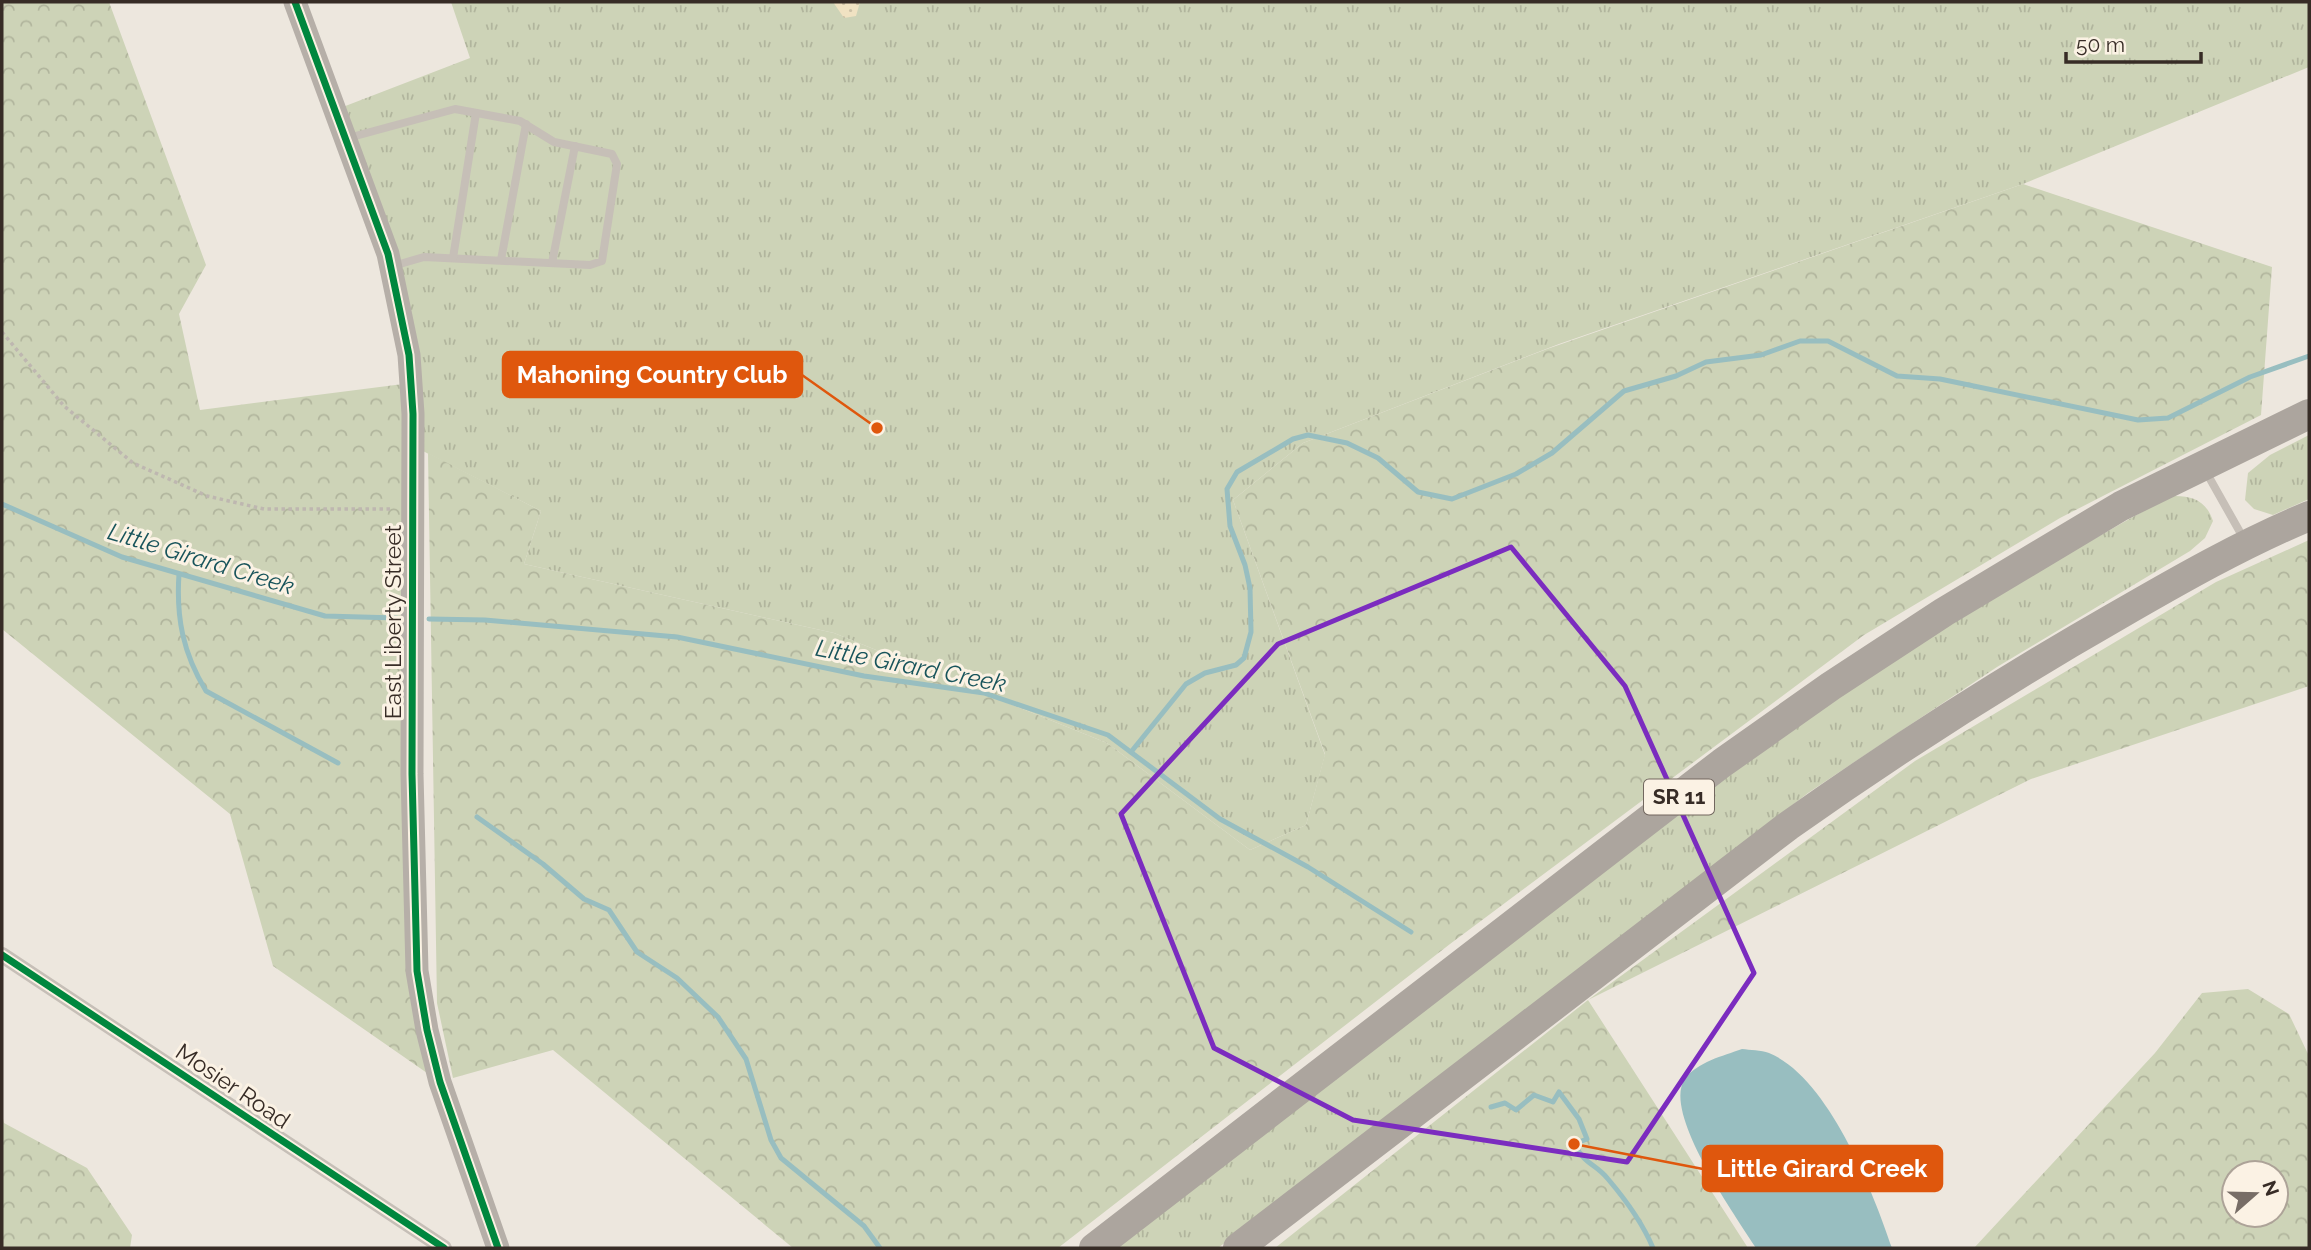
<svg xmlns="http://www.w3.org/2000/svg" width="2311" height="1250" font-family="Raleway,sans-serif">
<defs>
<pattern id="grass-tufts" width="24" height="20" patternUnits="userSpaceOnUse" patternTransform="scale(1.75)"><rect width="24" height="20" fill="#cdd3b7"/><path d="M3 7l-1-3M5 7V3M7 7l1-3M15 17l-1-3M17 17v-4M19 17l1-3" fill="none" stroke="#b1b59d"/></pattern>
<pattern id="forest-crowns" width="20" height="18" patternUnits="userSpaceOnUse" patternTransform="scale(1.75)"><rect width="20" height="18" fill="#cdd3b7"/><path d="M2 6a3 3 0 1 1 6 0M12 15a3 3 0 1 1 6 0" fill="none" stroke="#b1b59d"/></pattern>
<pattern id="sand-dots" width="8" height="8" patternUnits="userSpaceOnUse" patternTransform="scale(1.75)"><rect width="8" height="8" fill="#f0e2c2"/><path d="M2 2h.1M6 6h.1" fill="none" stroke="#cec2a7" stroke-width="1.8" stroke-linecap="round"/></pattern>
</defs>
<rect width="100%" height="100%" fill="#ede7de"/>
<!-- grass -->
<g fill="url(#grass-tufts)">
<polygon points="451,2 2309,2 2309,67 2023,184 1559,344 1303,443 1233,500 1325,755 1306,825 1250,850 1107,743 834,633 524,564 541,511 413,446 409,355 335,110 470,58"/>
<polygon points="2309,435 2309,499 2273,515 2254,509 2245,500 2248,473 2270,455"/>
<path d="M2170,496C2192,495 2206,500 2213,521L2205,538L2190,551L1997,667L1808,793L1218,1248H1112L1721,780L1857,682L2002,591Z"/>
</g>
<!-- forest -->
<g fill="url(#forest-crowns)" fill-rule="evenodd">
<polygon points="2,2 109,2 206,265 179,314 200,410 411,383 413,909 440,1082 273,966 230,814 2,629"/>
<polygon points="2023,184 2272,267 2261,415 2060,518 1864,635 1450,944 1058,1248 793,1248 553,1050 453,1078 437,1003 428,453 541,511 524,564 834,633 1107,743 1250,850 1306,825 1325,754 1233,500 1303,443 1547,349"/>
<polygon points="2309,540 2309,686 2031,779 1588,1000 1748,1248 1275,1248 1588,1000 1915,761 2216,582"/>
<path d="M2248,989L2289,1014L2309,1056V1248H1974L2155,1053L2202,993ZM2234,1173H2276V1215H2234Z"/>
<polygon points="2,1114 4,1123 87,1168 132,1235 130,1248 2,1248"/>
</g>
<!-- sand -->
<polygon fill="url(#sand-dots)" points="833,2 860,2 856,16 844,18"/>
<!-- water -->
<path fill="#98bec0" d="M1742,1049C1750,1050 1761,1050 1769,1053C1828,1077 1873,1191 1892,1248H1756C1737,1218 1661,1112 1685,1079C1697,1062 1723,1056 1742,1049Z"/>
<g fill="none" stroke-linecap="round" stroke-linejoin="round">
<!-- stream -->
<g stroke="#98bec0" stroke-width="5">
<polyline points="2,504 122,557 325,616 397,618"/>
<path d="M179,574C176,618 183,653 206,691L338,763"/>
<polyline points="429,619 485,620 677,637 864,676 984,693 1108,735 1220,819 1308,867 1411,932"/>
<polyline points="1131,752 1186,684 1205,673 1236,665 1244,658 1251,632 1250,588 1245,565 1230,526 1227,489 1237,472 1293,439 1308,435 1347,443 1378,458 1418,492 1452,499 1516,474 1552,453 1624,391 1676,376 1706,362 1761,355 1800,341 1828,341 1897,376 1940,379 2138,420 2168,418 2250,377 2309,356"/>
<polyline points="477,817 543,864 584,899 609,910 637,952 677,978 718,1017 746,1059 771,1140 781,1158 864,1226 880,1248"/>
<path d="M1491,1107L1505,1103L1516,1110L1534,1095L1553,1102L1559,1092L1579,1119L1587,1139L1574,1144C1586,1166 1595,1163 1608,1179C1625,1199 1643,1224 1653,1248"/>
</g>
<!-- path -->
<polyline stroke="#beb7b0" stroke-width="3.5" stroke-dasharray="3.5 3.5" stroke-linecap="butt" points="2,332 64,406 133,463 207,496 264,509 393,509"/>
<!-- lane -->
<g stroke="#c6bfb7" stroke-width="8">
<polyline points="348,138 455,109 520,121 554,142 612,154 617,164 602,261 590,265 424,257 393,266"/>
<polyline points="453,258 476,113"/>
<polyline points="501,260 526,124"/>
<polyline points="552,263 575,146"/>
<polyline points="2205,470 2245,541"/>
</g>
<!-- street -->
<polyline stroke="#c6bfb7" stroke-width="16" points="2,955 444,1248"/>
<!-- secondary -->
<polyline stroke="#b6afa8" stroke-width="23" points="295,2 388,254 409,355 413,414 412,774 417,971 427,1030 440,1082 498,1248"/>
<!-- highway -->
<g stroke="#aca59e" stroke-width="30">
<polyline points="1094,1248 1722,763 1831,686 1944,612 2121,506 2309,414"/>
<path d="M1238,1248L1788,826C1894,751 2003,681 2115,617C2179,580 2242,544 2309,516"/>
</g>
<!-- cycleway casing -->
<g stroke="#fbf2e4" stroke-width="11">
<g id="cycleway">
<polyline points="295,2 388,254 409,355 413,414 412,774 417,971 427,1030 440,1082 498,1248"/>
<polyline points="2,955 444,1248"/>
</g>
</g>
<!-- cycleway -->
<use href="#cycleway" stroke="#00873e" stroke-width="7"/>
</g>
<!-- marked area -->
<path fill="none" stroke="#7b2cbf" stroke-width="5" stroke-linejoin="round" d="M1511,547L1625,686L1754,973L1627,1162L1353,1120L1214,1048L1121,814L1278,644Z"/>
<g text-anchor="middle" stroke-width="6" stroke-linejoin="round" paint-order="stroke">
<!-- shield labels -->
<rect fill="#fbf2e4" stroke="#72675f" stroke-width="2" x="1644" y="779.5" width="70" height="35" rx="5"/>
<g font-size="21" font-weight="bold" fill="#372c26">
<text x="1679" y="804">SR 11</text>
</g>
<!-- street labels -->
<g font-size="23" fill="#372c26" stroke="#fbf2e4">
<text transform="translate(393 622) rotate(-90)" y="8">East Liberty Street</text>
<text transform="translate(233 1086) rotate(34)" y="8">Mosier Road</text>
</g>
<!-- water labels -->
<g font-size="24" font-style="italic" fill="#18545b" stroke="#fbf2e4">
<text transform="translate(201 559) rotate(17)" y="8">Little Girard Creek</text>
<text transform="translate(911 666) rotate(11)" y="8">Little Girard Creek</text>
</g>
</g>
<!-- callouts -->
<path fill="none" stroke="#df570d" stroke-width="2.5" d="M877 428L802 375M1574 1144L1703 1169"/>
<g fill="#df570d" stroke="#fbf2e4" stroke-width="2.5">
<circle cx="877" cy="428" r="7"/>
<circle cx="1574" cy="1144" r="7"/>
</g>
<g fill="#df570d" stroke="#df570d" stroke-width="2.5">
<rect x="503" y="352" width="299" height="45" rx="7"/>
<rect x="1703" y="1146" width="239" height="45" rx="7"/>
</g>
<g font-size="24" text-anchor="middle" font-weight="bold" fill="#fff">
<text x="652" y="383">Mahoning Country Club</text>
<text x="1822" y="1177">Little Girard Creek</text>
</g>
<!-- border -->
<rect width="2311" height="1250" fill="none" stroke="#372c26" stroke-width="7"/>
<!-- north arrow -->
<g transform="translate(2255 1194) rotate(70)"><circle r="33" fill="#fbf2e4" stroke="#ada398" stroke-width="2"/>
<path d="M0-5L12 26L0 18L-12 26Z" fill="#776d66"/>
<text y="-10" font-size="19" font-weight="bold" text-anchor="middle" fill="#372c26">N</text>
</g>
<!-- scale -->
<path d="M2066 52v10h135v-10" fill="none" stroke="#372c26" stroke-width="3.5"/>
<text x="2076" y="52" font-size="21" fill="#372c26" stroke="#fbf2e4" stroke-width="5" paint-order="stroke">50 m</text>
</svg>
